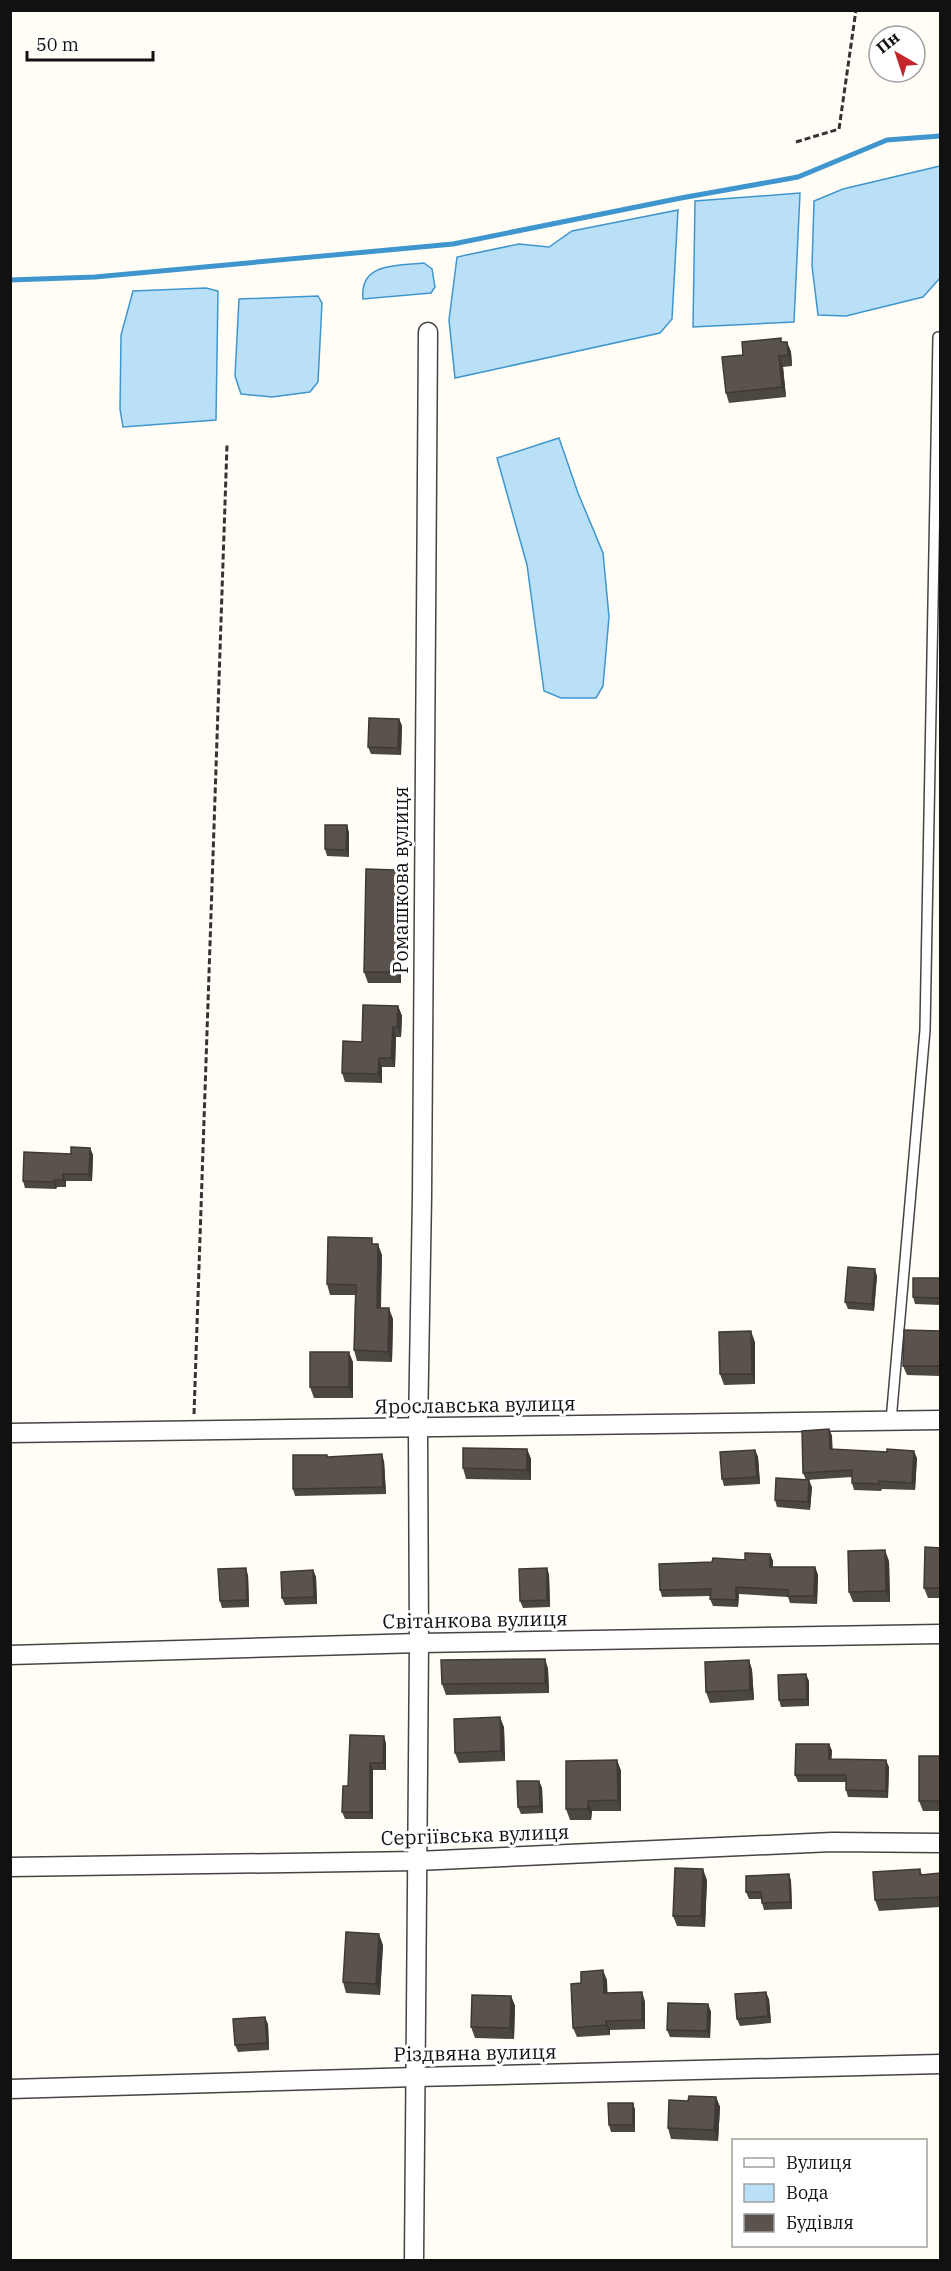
<svg xmlns="http://www.w3.org/2000/svg" width="951" height="2271" font-family="'IBM Plex Serif',serif">
<rect width="100%" height="100%" fill="#fffdf5"/>
<!-- water -->
<g fill="#b9e0f7" stroke="#3f96cf" stroke-width="1.5">
<polygon points="940,166 940,278 923,297 846,316 818,315 812,266 814,201 843,189"/>
<polygon points="800,193 794,322 693,327 695,201"/>
<polygon points="678,210 672,319 660,333 455,378 449,320 457,257 519,244 549,247 572,231"/>
<path d="M424,263L432,269L435,287L431,293L363,299C359,262 398,266 424,263Z"/>
<polygon points="206,288 218,291 216,420 123,427 120,409 121,335 133,291"/>
<polygon points="318,296 322,303 318,382 310,392 272,397 241,394 235,376 239,299"/>
<polygon points="559,438 578,493 603,553 609,617 603,686 596,698 561,698 544,691 527,565 497,458"/>
</g>
<g fill="none" stroke-linecap="round" stroke-linejoin="round">
<!-- stream -->
<polyline stroke="#3f96cf" stroke-width="5" points="10,280 95,277 453,244 681,198 798,177 887,140 940,136"/>
<!-- lane casing -->
<g stroke="#444" stroke-width="12">
<polyline id="lane" points="891,1421 925,1030 938,337"/>
</g>
<!-- street casing -->
<g stroke="#444" stroke-width="21">
<g id="street">
<polyline points="10,1433 940,1420"/>
<polyline points="10,1655 419,1643 940,1634"/>
<polyline points="10,1867 417,1861 832,1842 940,1843"/>
<polyline points="10,2089 416,2077 940,2064"/>
<polyline points="414,2260 419,1643 418,1429 422,1196 428,332"/>
</g>
</g>
<!-- path -->
<g stroke="#333" stroke-width="3" stroke-dasharray="6 3" stroke-linecap="butt">
<polyline points="796,142 839,129 856,10"/>
<polyline points="194,1414 227,445"/>
</g>
<!-- lane -->
<use href="#lane" stroke="#fff" stroke-width="9"/>
<!-- street -->
<use href="#street" stroke="#fff" stroke-width="18"/>
</g>
<!-- wall -->
<g fill="#4d4742">
<polygon points="782,342 787,342 791,352 792,366 783,367 786,397 729,403 726,393 743,355"/>
<polygon points="399,719 402,726 401,755 371,754 368,747"/>
<polygon points="347,825 349,833 349,857 327,856 325,849"/>
<polygon points="396,870 400,881 399,937 401,943 401,983 368,983 364,972"/>
<polygon points="398,1006 402,1016 401,1037 396,1037 395,1067 382,1067 382,1083 345,1082 342,1073 362,1042"/>
<polygon points="90,1148 93,1155 92,1181 66,1181 66,1187 57,1187 56,1189 25,1188 23,1181 71,1154"/>
<polygon points="375,1244 382,1255 381,1308 393,1319 392,1362 357,1361 354,1350 355,1295 330,1295 327,1284"/>
<polygon points="877,1276 874,1311 848,1309 845,1302"/>
<polygon points="940,1278 940,1305 915,1304 913,1297"/>
<polygon points="940,1331 940,1376 907,1375 903,1366"/>
<polygon points="755,1342 755,1384 724,1385 720,1374"/>
<polygon points="353,1362 353,1398 314,1398 310,1387"/>
<polygon points="829,1429 832,1436 832,1449 917,1458 915,1490 882,1489 881,1491 854,1490 852,1483 852,1477 806,1480 803,1473"/>
<polygon points="527,1449 531,1459 531,1480 466,1479 463,1468"/>
<polygon points="755,1450 758,1457 760,1484 724,1486 722,1479"/>
<polygon points="328,1457 384,1461 386,1494 295,1496 293,1489"/>
<polygon points="812,1487 810,1510 777,1507 775,1500"/>
<polygon points="940,1548 940,1598 928,1598 924,1588"/>
<polygon points="770,1554 773,1561 773,1567 815,1567 818,1575 817,1604 790,1603 788,1597 739,1594 738,1607 713,1606 710,1599 710,1596 662,1597 660,1590 712,1562 745,1560"/>
<polygon points="889,1561 890,1602 853,1602 849,1592"/>
<polygon points="547,1568 549,1575 550,1607 523,1608 520,1601"/>
<polygon points="313,1570 316,1577 317,1604 285,1605 282,1598"/>
<polygon points="248,1575 249,1607 222,1608 220,1601"/>
<polygon points="545,1659 548,1669 549,1693 446,1695 442,1684"/>
<polygon points="749,1660 752,1670 754,1700 710,1703 706,1692"/>
<polygon points="809,1681 809,1706 781,1707 779,1700"/>
<polygon points="504,1727 505,1761 459,1763 455,1753"/>
<polygon points="386,1743 386,1770 373,1770 373,1819 345,1819 342,1812 348,1786"/>
<polygon points="829,1744 832,1751 831,1759 889,1767 888,1798 848,1797 846,1790 846,1782 798,1782 795,1775"/>
<polygon points="940,1756 940,1811 923,1811 919,1801"/>
<polygon points="617,1760 621,1771 621,1811 592,1811 591,1820 570,1820 566,1809"/>
<polygon points="539,1781 542,1788 543,1813 521,1814 518,1807"/>
<polygon points="920,1869 922,1875 940,1873 940,1907 879,1911 875,1900"/>
<polygon points="789,1874 791,1881 792,1909 764,1910 762,1903 762,1899 749,1899 746,1892"/>
<polygon points="707,1880 705,1927 677,1926 673,1916"/>
<polygon points="383,1945 380,1995 346,1993 343,1982"/>
<polygon points="607,1980 607,1993 642,1992 645,2002 645,2029 610,2030 610,2035 577,2037 573,2028"/>
<polygon points="511,1996 515,2006 514,2039 475,2038 471,2027"/>
<polygon points="769,1999 771,2023 740,2026 737,2019"/>
<polygon points="708,2004 711,2012 710,2038 670,2037 667,2030"/>
<polygon points="268,2024 269,2050 238,2052 235,2045"/>
<polygon points="716,2097 720,2107 718,2141 671,2139 668,2128 688,2101"/>
<polygon points="633,2103 635,2110 635,2132 611,2132 609,2125"/>
</g>
<!-- shaded-wall -->
<g fill="#3f3936">
<polygon points="787,342 791,352 792,366 788,355"/>
<polygon points="779,356 783,367 786,397 782,387"/>
<polygon points="399,719 402,726 401,755 398,748"/>
<polygon points="347,825 349,833 349,857 346,850"/>
<polygon points="396,870 400,881 399,937 401,943 401,983 397,972 395,933"/>
<polygon points="398,1006 402,1016 401,1037 397,1027"/>
<polygon points="393,1027 396,1037 395,1067 391,1058"/>
<polygon points="379,1058 382,1067 382,1083 378,1074"/>
<polygon points="90,1148 93,1155 92,1181 89,1174"/>
<polygon points="63,1174 66,1181 66,1187 63,1180"/>
<polygon points="54,1180 57,1187 56,1189 53,1182"/>
<polygon points="378,1244 382,1255 380,1318 377,1308"/>
<polygon points="875,1269 877,1276 874,1311 872,1304"/>
<polygon points="389,1308 393,1319 392,1362 388,1352"/>
<polygon points="751,1331 755,1342 755,1384 752,1374"/>
<polygon points="349,1352 353,1362 353,1398 349,1387"/>
<polygon points="829,1429 832,1436 833,1456 830,1449"/>
<polygon points="527,1449 531,1459 531,1480 527,1470"/>
<polygon points="755,1450 758,1457 760,1484 757,1477"/>
<polygon points="914,1451 917,1458 915,1490 912,1483"/>
<polygon points="382,1454 384,1461 386,1494 383,1487"/>
<polygon points="809,1480 812,1487 810,1510 808,1502"/>
<polygon points="885,1550 889,1561 890,1602 886,1591"/>
<polygon points="770,1554 773,1561 772,1574 770,1567"/>
<polygon points="815,1567 818,1575 817,1604 814,1596"/>
<polygon points="246,1568 248,1575 249,1607 247,1600"/>
<polygon points="547,1568 549,1575 550,1607 547,1600"/>
<polygon points="313,1570 316,1577 317,1604 314,1597"/>
<polygon points="736,1587 739,1594 738,1607 736,1600"/>
<polygon points="545,1659 548,1669 549,1693 545,1683"/>
<polygon points="749,1660 752,1670 754,1700 750,1690"/>
<polygon points="806,1674 809,1681 809,1706 807,1699"/>
<polygon points="500,1717 504,1727 505,1761 501,1751"/>
<polygon points="384,1736 386,1743 386,1770 383,1763"/>
<polygon points="829,1744 832,1751 831,1766 829,1759"/>
<polygon points="617,1760 621,1771 621,1811 618,1800"/>
<polygon points="886,1760 889,1767 888,1798 886,1791"/>
<polygon points="370,1763 373,1770 373,1819 370,1812"/>
<polygon points="539,1781 542,1788 543,1813 540,1806"/>
<polygon points="588,1801 592,1811 591,1820 588,1809"/>
<polygon points="703,1869 707,1880 705,1927 701,1916"/>
<polygon points="789,1874 791,1881 792,1909 790,1902"/>
<polygon points="379,1934 383,1945 380,1995 376,1984"/>
<polygon points="603,1970 607,1980 608,2003 604,1993"/>
<polygon points="642,1992 645,2002 645,2029 642,2020"/>
<polygon points="766,1992 769,1999 771,2023 768,2016"/>
<polygon points="511,1996 515,2006 514,2039 510,2028"/>
<polygon points="708,2004 711,2012 710,2038 707,2031"/>
<polygon points="265,2017 268,2024 269,2050 267,2043"/>
<polygon points="606,2021 610,2030 610,2035 606,2025"/>
<polygon points="716,2097 720,2107 718,2141 714,2130"/>
<polygon points="633,2103 635,2110 635,2132 633,2125"/>
</g>
<!-- building -->
<g fill="#5a524d" stroke="#3f3936" stroke-width="1.5">
<polygon points="781,338 781,342 787,342 788,355 779,356 782,387 726,393 722,357 743,355 742,342"/>
<polygon points="369,718 399,719 398,748 368,747"/>
<polygon points="325,825 347,825 346,850 325,849"/>
<polygon points="366,869 396,870 395,933 397,933 397,972 364,972"/>
<polygon points="363,1005 398,1006 397,1027 393,1027 391,1058 379,1058 378,1074 342,1073 343,1041 362,1042"/>
<polygon points="71,1147 90,1148 89,1174 63,1174 63,1180 54,1180 53,1182 23,1181 24,1152 71,1154"/>
<polygon points="328,1237 372,1238 372,1244 378,1244 377,1308 389,1308 388,1352 354,1350 356,1285 327,1284"/>
<polygon points="848,1267 875,1269 872,1304 845,1302"/>
<polygon points="913,1278 940,1278 940,1298 913,1297"/>
<polygon points="904,1330 940,1331 940,1366 903,1366"/>
<polygon points="751,1331 752,1374 720,1374 719,1332"/>
<rect x="310" y="1352" width="39" height="35"/>
<polygon points="829,1429 830,1449 887,1452 887,1449 914,1451 912,1483 879,1481 879,1484 852,1483 852,1470 803,1473 802,1431"/>
<polygon points="463,1448 527,1449 527,1470 463,1468"/>
<polygon points="755,1450 757,1477 722,1479 720,1452"/>
<polygon points="382,1454 383,1487 293,1489 293,1455 327,1455 327,1457"/>
<polygon points="776,1478 809,1480 808,1502 775,1500"/>
<polygon points="925,1547 940,1548 940,1588 924,1588"/>
<polygon points="885,1550 886,1591 849,1592 848,1551"/>
<polygon points="745,1553 770,1554 770,1567 815,1567 814,1596 788,1596 788,1590 736,1587 736,1600 710,1599 711,1589 660,1590 659,1564 712,1562 713,1558 745,1560"/>
<polygon points="246,1568 247,1600 220,1601 218,1569"/>
<polygon points="547,1568 547,1600 520,1601 519,1569"/>
<polygon points="313,1570 314,1597 282,1598 281,1572"/>
<polygon points="545,1659 545,1683 442,1684 441,1660"/>
<polygon points="749,1660 750,1690 706,1692 705,1662"/>
<polygon points="806,1674 807,1699 779,1700 778,1675"/>
<polygon points="500,1717 501,1751 455,1753 454,1719"/>
<polygon points="350,1735 384,1736 383,1763 370,1763 370,1812 342,1812 343,1786 348,1786"/>
<polygon points="796,1744 829,1744 829,1759 886,1760 886,1791 846,1790 846,1775 795,1775"/>
<rect x="919" y="1756" width="21" height="45"/>
<polygon points="617,1760 618,1800 588,1801 588,1809 566,1809 566,1761"/>
<polygon points="517,1781 539,1781 540,1806 518,1807"/>
<polygon points="675,1868 703,1869 701,1916 673,1916"/>
<polygon points="920,1869 920,1875 940,1873 940,1897 875,1900 873,1872"/>
<polygon points="789,1874 790,1902 762,1903 761,1892 746,1892 746,1876"/>
<polygon points="346,1932 379,1934 376,1984 343,1982"/>
<polygon points="603,1970 604,1993 642,1992 642,2020 606,2021 606,2025 573,2028 571,1984 581,1983 581,1972"/>
<polygon points="766,1992 768,2016 737,2019 735,1994"/>
<polygon points="472,1995 511,1996 510,2028 471,2027"/>
<polygon points="668,2003 708,2004 707,2031 667,2030"/>
<polygon points="265,2017 267,2043 235,2045 233,2019"/>
<polygon points="689,2096 716,2097 714,2130 668,2128 669,2100 688,2101"/>
<polygon points="608,2103 633,2103 633,2125 609,2125"/>
</g>
<g text-anchor="middle" stroke-width="6" stroke-linejoin="round" paint-order="stroke">
<!-- street labels -->
<g font-size="20" fill="#111" stroke="#fff">
<text transform="translate(401 880) rotate(-90)" y="7">Ромашкова вулиця</text>
<text transform="translate(475 1405) rotate(-1)" y="7">Ярославська вулиця</text>
<text transform="translate(475 1620) rotate(-1)" y="7">Світанкова вулиця</text>
<text transform="translate(475 1835) rotate(-2)" y="7">Сергіївська вулиця</text>
<text transform="translate(475 2053) rotate(-1)" y="7">Різдвяна вулиця</text>
</g>
</g>
<!-- border -->
<rect width="951" height="2271" fill="none" stroke="#111111" stroke-width="24"/>
<!-- legend -->
<rect x="732" y="2139" width="195" height="108" fill="#ffffff" stroke="#a0a0a0" stroke-width="1.5"/>
<rect x="744" y="2158" width="30" height="9" fill="#ffffff" stroke="#a0a0a0" stroke-width="1.5"/>
<text x="786" y="2169" font-size="18" fill="#111111">Вулиця</text>
<rect x="744" y="2184" width="30" height="18" fill="#b9e0f7" stroke="#a0a0a0" stroke-width="1.5"/>
<text x="786" y="2199" font-size="18" fill="#111111">Вода</text>
<rect x="744" y="2214" width="30" height="18" fill="#5a524d" stroke="#a0a0a0" stroke-width="1.5"/>
<text x="786" y="2229" font-size="18" fill="#111111">Будівля</text>
<!-- north arrow -->
<g transform="translate(897 54) rotate(321)"><circle r="28" fill="#ffffff" stroke="#a0a0a0" stroke-width="1.5"/>
<path d="M0-4.5L10 22L0 15L-10 22Z" fill="#c4262e"/>
<text y="-9" font-size="16" font-weight="bold" text-anchor="middle" fill="#111111">Пн</text>
</g>
<!-- scale -->
<path d="M27 51v9h126v-9" fill="none" stroke="#111111" stroke-width="3"/>
<text x="36" y="51" font-size="18" fill="#111111" stroke="#ffffff" stroke-width="4.5" paint-order="stroke">50 m</text>
</svg>
